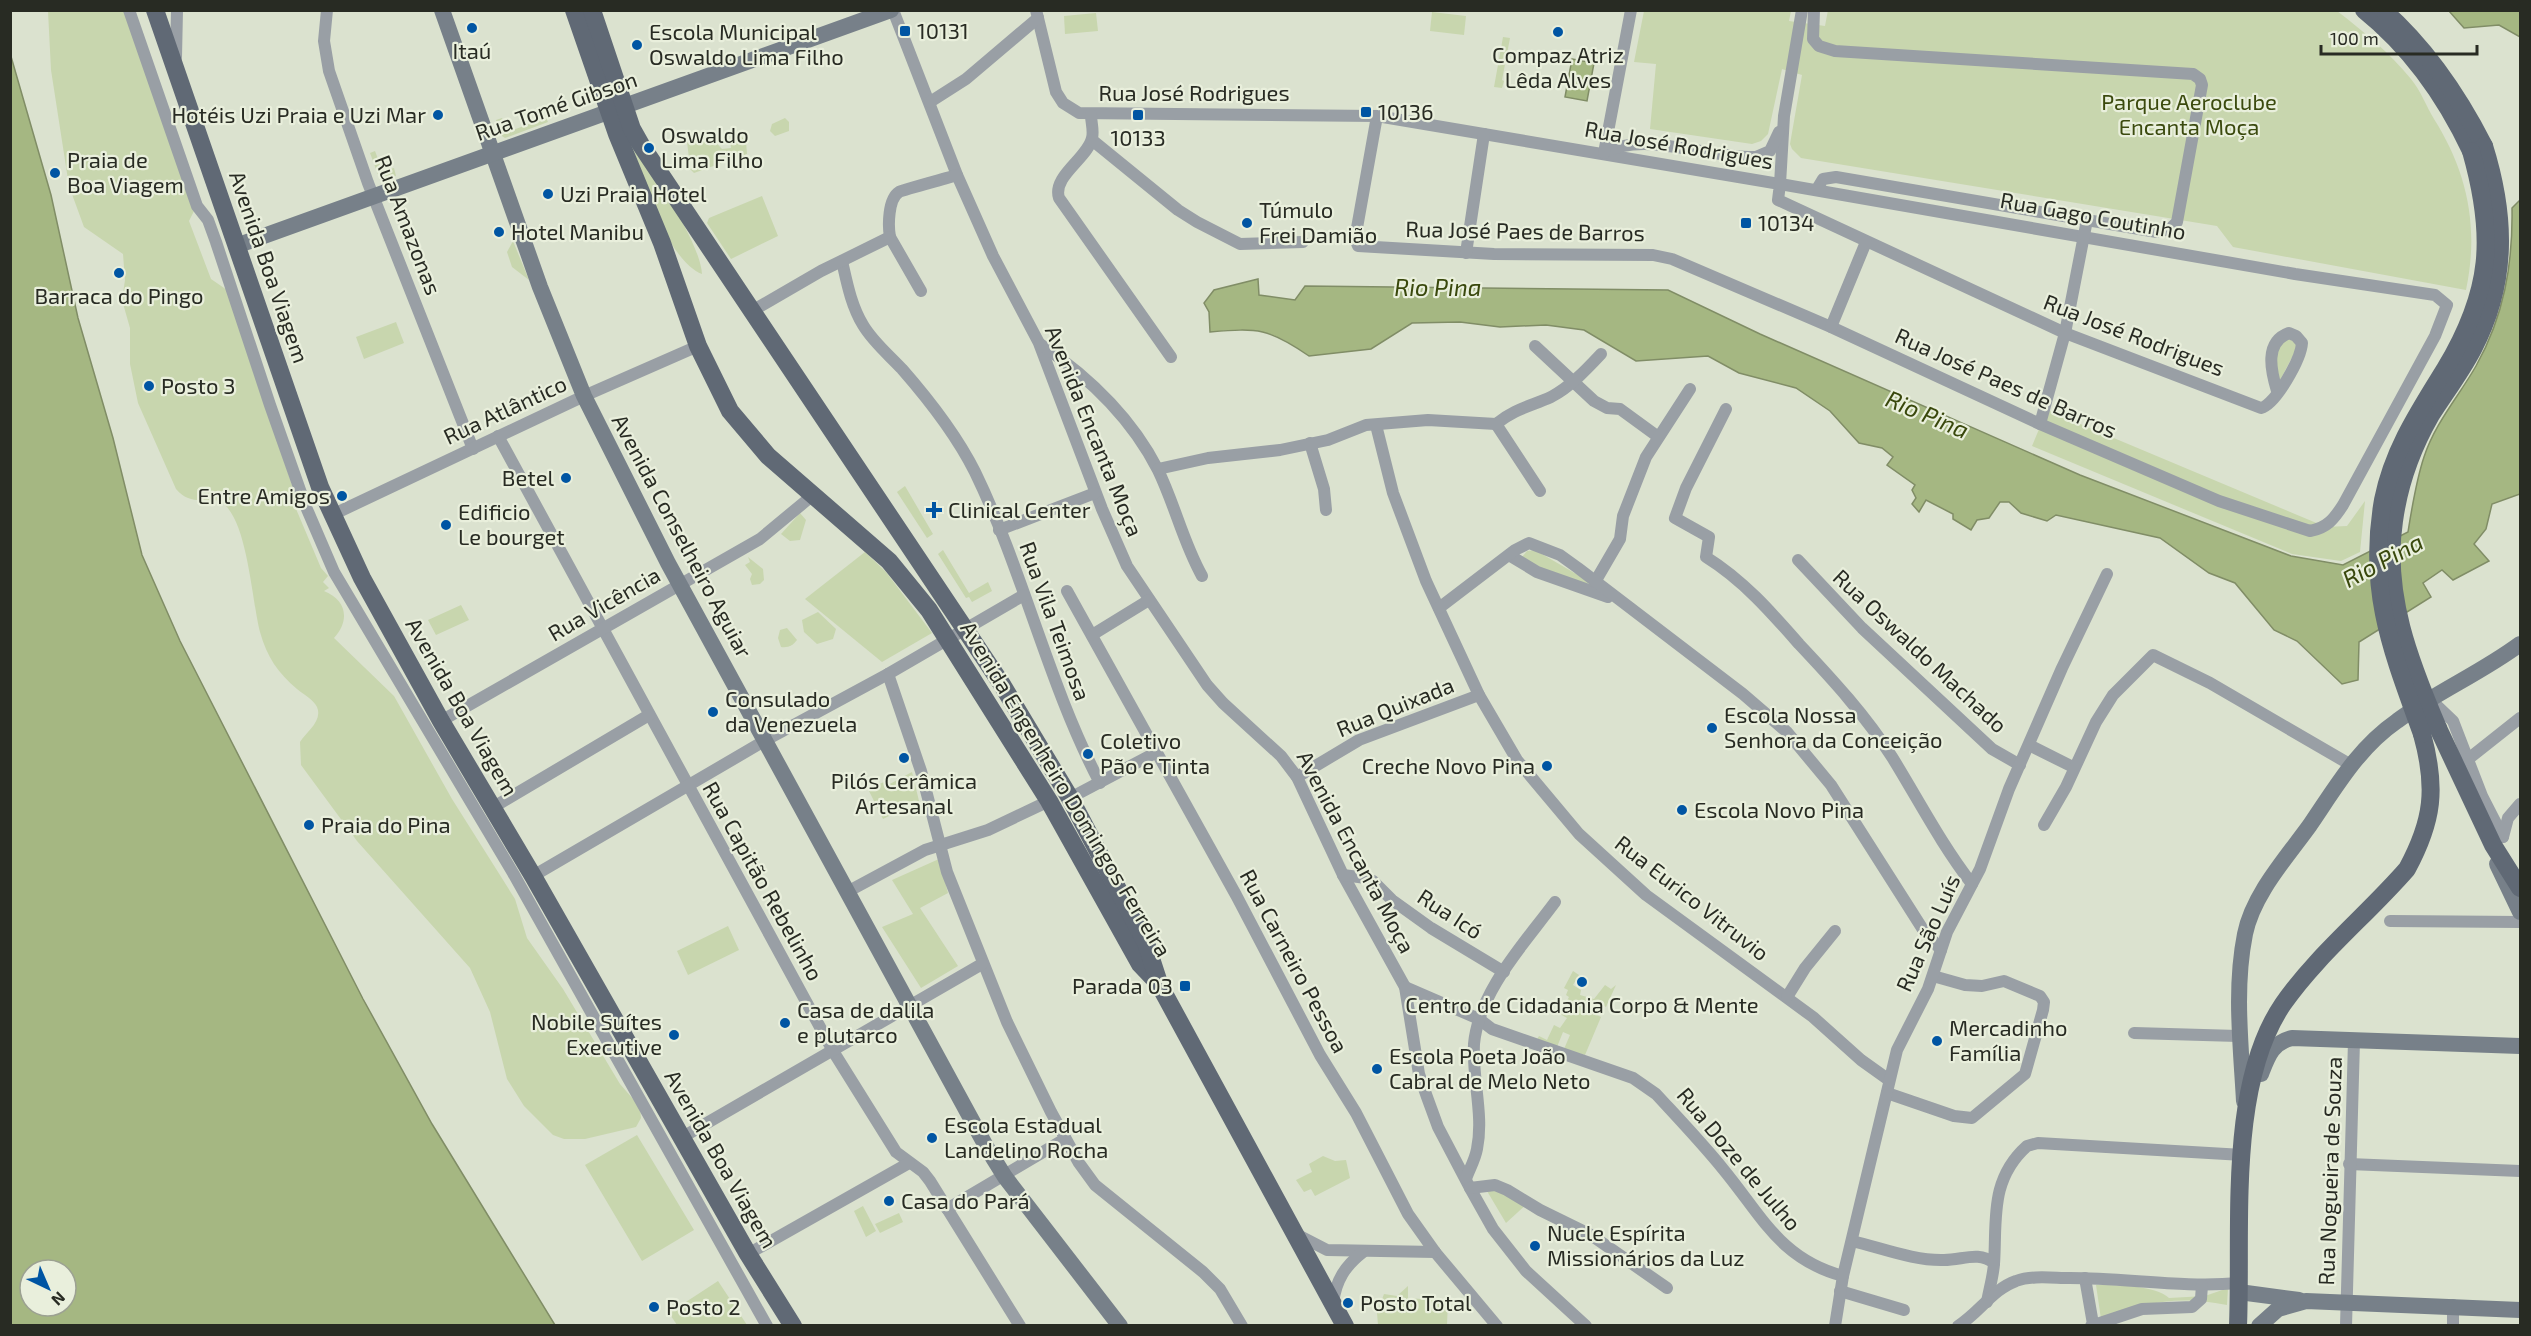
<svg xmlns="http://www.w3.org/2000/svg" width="2531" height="1336" font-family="'Exo 2',sans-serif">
<rect width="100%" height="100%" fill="#dbe2cf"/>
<!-- green -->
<g fill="#c8d6ae">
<path d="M1828,10L2337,11C2363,31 2390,53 2411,79C2421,91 2426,106 2434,119C2468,173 2479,228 2466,290L2233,247L2217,226L1801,158L1792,149L1790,144L1802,75L1782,69L1768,134L1761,141L1752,144L1650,129L1656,64L1634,62L1644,11H1791L1789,21L1825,26Z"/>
<path d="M48,11H125L195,209L189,221L211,279L227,290L293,488L291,497L321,568L328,576L323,582L329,588L324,591C347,600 350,621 334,638L394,696L452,799L515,899L527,938L563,989L620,1084L640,1107L641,1118L636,1127L585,1139H564L553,1135L524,1106L507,1079L490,1012L470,968L357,841L301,765L300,742C306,732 323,721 317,707C314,700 303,694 297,689C278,673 267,657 260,632C252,601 248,527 225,505C211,492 194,510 176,489L138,403L130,364V328L122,300L125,280L123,254L84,227L69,186L51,70Z"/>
<polygon points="1432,12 1466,16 1464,35 1430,31"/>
<polygon points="1096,13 1098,31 1065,34 1064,16"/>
<polygon points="1503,37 1510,38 1502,80 1504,81 1502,88 1494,87"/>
<polygon points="502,118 507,132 546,118 548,122 505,138 502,136 496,120"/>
<polygon points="785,118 789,122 789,131 775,136 770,131 772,124"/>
<path d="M623,127C644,160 700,239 702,274C665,260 637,164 623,127Z"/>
<polygon points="737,132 746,141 747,154 694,173 690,169 699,165 689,158 687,142 710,136 722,149 731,148 730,136"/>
<polygon points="375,151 381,167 385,170 394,168 396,176 380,180 370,153"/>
<polygon points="762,196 778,236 731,259 707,223 709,218"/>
<polygon points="513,241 529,280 512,267 507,252"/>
<polygon points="396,322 404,343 364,359 356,337"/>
<polygon points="2283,336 2299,344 2277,386 2275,350"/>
<polygon points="2047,410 2326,527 2347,526 2365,501 2360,552 2341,561 2292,554 2032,446"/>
<polygon points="905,486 933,534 927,538 897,492"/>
<polygon points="800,513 806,520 800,540 790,541 781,534"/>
<polygon points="943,550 969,593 988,582 992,591 972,602 969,597 966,598 938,554"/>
<polygon points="1535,550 1590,582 1591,585 1550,573 1522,557 1527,551"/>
<polygon points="865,552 886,572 932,633 882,662 805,599"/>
<polygon points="748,557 763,569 764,580 760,584 752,585 750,579 752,574 745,565 750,562"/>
<polygon points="461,605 469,620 436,635 428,620"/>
<polygon points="818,612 836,629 833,639 817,644 804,632 802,620"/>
<path d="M787,628L797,640C793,645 789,648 781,647L778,638L780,630Z"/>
<polygon points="912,772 919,801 883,819 868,789 884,782 886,786"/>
<polygon points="939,859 948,893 920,908 958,966 921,988 882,927 913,914 892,880"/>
<polygon points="728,926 739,950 688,975 677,951"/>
<polygon points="1573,971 1579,975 1573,985 1581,990 1580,995 1594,999 1605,985 1611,989 1616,985 1606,1007 1595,1001 1589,1011 1601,1017 1585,1055 1564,1049 1570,1035 1563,1032 1557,1047 1536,1041 1539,1036 1547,1040 1554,1025 1560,1028 1567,1018 1560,1014 1569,997 1566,995 1568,990 1564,988"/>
<polygon points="637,1135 694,1230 642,1261 585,1165"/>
<polygon points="1323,1156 1335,1161 1346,1160 1350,1178 1315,1196 1311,1189 1304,1192 1296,1180 1312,1172 1309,1164"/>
<polygon points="1484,1186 1530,1201 1506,1223"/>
<polygon points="863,1206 876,1231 866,1237 854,1211"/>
<polygon points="899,1213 903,1222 880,1233 875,1224"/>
<polygon points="718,1281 747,1325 677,1325 669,1313"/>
<path d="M2096,1285C2114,1285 2156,1285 2169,1298L2205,1296L2228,1288L2227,1305C2176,1295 2149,1302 2101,1319Z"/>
<polygon points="1408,1286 1408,1298 1448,1301 1447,1325 1378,1325 1377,1313 1384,1294 1397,1296"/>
</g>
<!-- water -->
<g fill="#a5b782" stroke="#808d66" stroke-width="1.5" fill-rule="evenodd">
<polygon points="2449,11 2520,11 2520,37 2499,25 2464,28"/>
<path d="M10,53L51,195L78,318L113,438L142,555L180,641L363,999L432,1124L555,1325H11ZM30,1270H66V1306H30Z"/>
<polygon points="1572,59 1594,63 1587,101 1565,97"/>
<path d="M2520,200V494L2492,504L2486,529L2474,544L2489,561L2453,580L2442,570L2423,583L2431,597L2359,642L2358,680L2342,684L2297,641L2274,630L2235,583L2209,573L2160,538L2056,515L2047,521L2021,513L2009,502H2000L1989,518L1977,520L1971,530L1953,519V514L1926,500L1919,512L1912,504L1916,498L1912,490L1915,485L1887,465L1893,457L1882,448L1859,443L1830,411L1796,388L1739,373L1708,356L1636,361L1584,330L1546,325L1500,327L1460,322L1412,323L1371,349L1309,356C1269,328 1258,328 1210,332L1209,312L1204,303L1214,290L1258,279L1259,295L1295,300L1305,286L1668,290L1760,334L2080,475L2291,556L2343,565L2408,532C2412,507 2416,481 2424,457C2435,423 2459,396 2476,366C2504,316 2513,264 2512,208Z"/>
</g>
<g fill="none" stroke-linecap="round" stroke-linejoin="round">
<!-- street -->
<g stroke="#999fa5" stroke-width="12">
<polyline points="129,10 197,206 208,220 216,242 270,405 306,507 334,572 513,873 767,1326"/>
<polyline points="327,10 324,41 329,71 368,183 473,449"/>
<polyline points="893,10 957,175 993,256 1039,343 1102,509 1127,566 1207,685 1223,703 1281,756 1297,777 1343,875 1405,987 1419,1074 1427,1097 1438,1127 1470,1188 1493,1229 1526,1271 1586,1326"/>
<path d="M1036,10L1056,92L1063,103L1079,113L1377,116L1780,184L1778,200L2065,333L2261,408C2276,404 2301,359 2302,343L2296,336L2289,333C2264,342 2271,371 2277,391"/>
<polyline points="1814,10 1813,39 1819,46 1835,51 2193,74 2200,79 2202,85 2177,222 2170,229 2157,232 1836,177 1823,179 1817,189"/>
<polyline points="176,57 177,10"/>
<polyline points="930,102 966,79 1038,18"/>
<path d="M1091,115C1091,122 1094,131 1092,138C1088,158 1052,176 1059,198L1171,357"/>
<path d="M1377,116L1355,239L1358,246L1494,254L1653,255L1672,259L1831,327L2040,424L2219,501L2310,531C2327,528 2334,519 2343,505L2435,336L2447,305L2435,295L2295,274L1780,184L1784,116L1802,10"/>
<polyline points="1092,140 1178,210 1197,222 1240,244 1303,242"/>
<path d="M1604,153C1644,130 1711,159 1756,157L1770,151L1779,132"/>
<polyline points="1604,153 1631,10"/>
<polyline points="1466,253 1484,134"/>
<path d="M842,261C847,283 851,305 863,325C873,342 889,355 902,369C930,401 956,434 975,472C1024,573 1048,684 1100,783"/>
<path d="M921,291L890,237C888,226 888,199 899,192C902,190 948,178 957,175"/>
<polyline points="752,311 821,271 890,237"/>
<polyline points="1831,327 1866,242"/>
<path d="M1040,344C1089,377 1131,417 1158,470C1175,505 1183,542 1202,576"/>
<polyline points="1535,346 1594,401 1607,408 1620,409 1657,436"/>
<path d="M1726,409L1686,488L1675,518L1709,537L1706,557C1743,580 1771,612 1799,644C1832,679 1866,716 1892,757C1918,799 1941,844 1972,884"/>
<polyline points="1496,424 1540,491"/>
<polyline points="2040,424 2065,333 2087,220"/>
<polyline points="1376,425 1393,493 1426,581 1479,695 1517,760 1579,834 1646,895 1813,1017 1861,1060 1889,1080"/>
<polyline points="498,436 833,1051 896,1152 923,1172 930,1181 1020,1326"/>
<polyline points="1310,443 1324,489 1326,510"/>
<path d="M1158,469L1208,458L1280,450L1328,440L1366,425L1428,420L1496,424C1514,409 1531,406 1551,397C1570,387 1586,370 1601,354"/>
<polyline points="332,515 584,396 698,346"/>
<polyline points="999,530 1095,493"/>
<polyline points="1509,555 1537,572 1608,597"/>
<polyline points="1798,560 1862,628 1992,749 2020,765"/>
<polyline points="1595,582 1620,539 1623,516 1646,457 1690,389"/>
<polyline points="1067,591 1236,895 1320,1055 1356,1113 1408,1214 1435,1252 1497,1326"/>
<polyline points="1439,608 1515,550 1529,543 1560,555 1578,568 1743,694 1787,732 1831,785 1922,928 1941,950"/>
<polyline points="1092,635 1149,600"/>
<polyline points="888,674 921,771 947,872 1007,1022 1051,1112 1079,1163 1095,1185 1203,1272 1220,1289 1242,1326"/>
<polyline points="2431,700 2453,721 2482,796 2503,837"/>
<polyline points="441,721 760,539 813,495"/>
<polyline points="2029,745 2073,767"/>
<polyline points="2467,760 2520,718"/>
<polyline points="1297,777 1359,740 1479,695"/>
<polyline points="1070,798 1157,752"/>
<polyline points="492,808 649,715"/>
<polyline points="2044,825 2066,787 2096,722 2113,695 2153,655 2210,683 2351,765"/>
<polyline points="2503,837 2508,818 2520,804"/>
<polyline points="1343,875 1366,878 1373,881 1392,900 1431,928 1504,972"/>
<polyline points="533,876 766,740 888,674 1024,595"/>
<polyline points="847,892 925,850 988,830 1049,801"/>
<polyline points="2390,921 2520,922"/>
<path d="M1405,987L1479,1019L1492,1029L1633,1078L1656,1094C1679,1119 1702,1143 1723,1169C1762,1216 1780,1259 1843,1276"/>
<polyline points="1787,997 1805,968 1835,931"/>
<polyline points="2134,1033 2238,1036"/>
<polyline points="1887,1093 1954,1116 1972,1118 2025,1074 2043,1010 2044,1002 2040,996 2004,981 1982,986 1965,985 1933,976"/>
<polyline points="681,1138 982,964"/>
<polyline points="2349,1164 2520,1171"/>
<path d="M1466,1179C1469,1170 1475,1160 1477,1149C1484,1115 1472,1079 1474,1044C1479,991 1524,944 1555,902"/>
<polyline points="1470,1188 1495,1185 1507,1190 1540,1210 1591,1235 1667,1288"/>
<polyline points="947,1209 1065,1139"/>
<polyline points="1296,1234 1327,1250 1435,1252"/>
<path d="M1852,1241C1882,1248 1914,1261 1944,1260C1963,1260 1978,1251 1994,1263"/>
<polyline points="748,1254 909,1163"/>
<polyline points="2085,1278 2093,1324"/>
<polyline points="1840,1291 1904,1310"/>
<path d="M1987,1302C1989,1290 1993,1277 1994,1264C1997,1221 1989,1180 2027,1146L2038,1143L2243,1155"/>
<path d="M1333,1303C1336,1280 1345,1266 1363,1252"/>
<polyline points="1835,1326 1843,1276 1897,1050 1928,989 1947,932 1980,869 2009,789 2062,668 2107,574"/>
<path d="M1958,1326C1979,1313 1993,1289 2016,1281C2032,1275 2053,1278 2070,1278C2127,1278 2183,1288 2239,1283"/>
<polyline points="2091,1326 2142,1309 2192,1307 2201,1299 2202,1285"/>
<polyline points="2346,1326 2354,1041"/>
<polyline points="2453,1326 2453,1305"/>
</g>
<!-- secondary -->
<g stroke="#778089" stroke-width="16">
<polyline points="442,10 540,287 584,396 668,563 987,1148 1005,1177 1120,1326"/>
<polyline points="236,246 891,10"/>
<polyline points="2497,864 2520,912"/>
<path d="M2261,1074C2268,1056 2272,1043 2292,1038L2520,1046"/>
<path d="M2244,1101C2241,1046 2234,989 2245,934C2253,894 2287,857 2310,825C2336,787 2358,748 2397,721C2436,692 2481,673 2520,644"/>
<polyline points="2239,1292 2299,1300"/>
<polyline points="2259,1326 2278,1309 2306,1301 2520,1310"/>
</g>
<!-- primary -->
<g stroke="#606975" stroke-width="18">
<polyline points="155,10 320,487 362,578 441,721 533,876 748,1254 793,1326"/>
<polyline points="574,10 617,134 662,243 698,346 730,411 768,456 889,561 929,610 1049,801 1140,964 1159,984"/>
<polyline points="592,10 632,129 641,145 1001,683 1070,798 1146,943 1160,986 1345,1326"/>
<path d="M2364,10C2410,47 2446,98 2471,151"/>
<path d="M2383,10C2426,48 2458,95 2484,146"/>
<polyline points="2438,728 2493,845 2520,888"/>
<path d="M2238,1326C2242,1228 2227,1086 2283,1004C2318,954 2367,915 2407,869C2433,821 2437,788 2422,734"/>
</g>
<!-- primary-bridge -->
<g stroke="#606975" stroke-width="18">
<path d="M2438,728C2410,662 2383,594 2394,521C2399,484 2412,448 2431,415C2445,393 2461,372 2473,349C2508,282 2506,216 2484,146"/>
<path d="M2422,734C2392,651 2367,591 2383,500C2393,450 2419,411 2445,369C2492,291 2495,236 2471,151"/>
</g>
</g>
<!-- markers -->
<g fill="#0055a3" stroke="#e9efdc" stroke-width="2">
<circle cx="472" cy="28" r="6"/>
<rect x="899" y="25" width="12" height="12" rx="3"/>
<circle cx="1558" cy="32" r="6"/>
<circle cx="637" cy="45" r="6"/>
<rect x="1360" y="106" width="12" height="12" rx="3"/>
<circle cx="438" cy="115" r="6"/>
<rect x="1132" y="109" width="12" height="12" rx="3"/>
<circle cx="649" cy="148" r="6"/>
<circle cx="55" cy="173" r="6"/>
<circle cx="548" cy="194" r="6"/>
<circle cx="1247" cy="223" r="6"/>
<rect x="1740" y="217" width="12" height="12" rx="3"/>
<circle cx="499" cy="232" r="6"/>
<circle cx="119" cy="273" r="6"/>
<circle cx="149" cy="386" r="6"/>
<circle cx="566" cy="478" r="6"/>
<circle cx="342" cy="496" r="6"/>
<path d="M931 501h6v6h6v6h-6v6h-6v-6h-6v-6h6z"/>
<circle cx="446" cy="525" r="6"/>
<circle cx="713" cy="712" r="6"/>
<circle cx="1712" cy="728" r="6"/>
<circle cx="1088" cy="754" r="6"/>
<circle cx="904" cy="758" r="6"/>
<circle cx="1547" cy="766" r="6"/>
<circle cx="1682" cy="810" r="6"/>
<circle cx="309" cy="825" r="6"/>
<circle cx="1582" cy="982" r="6"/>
<rect x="1179" y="980" width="12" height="12" rx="3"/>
<circle cx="785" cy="1023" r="6"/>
<circle cx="674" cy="1035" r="6"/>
<circle cx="1937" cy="1041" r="6"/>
<circle cx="1377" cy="1069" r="6"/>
<circle cx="932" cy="1138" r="6"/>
<circle cx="889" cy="1201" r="6"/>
<circle cx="1535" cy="1246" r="6"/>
<circle cx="1348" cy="1303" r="6"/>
<circle cx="654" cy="1307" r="6"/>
</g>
<g text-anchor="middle" stroke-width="4.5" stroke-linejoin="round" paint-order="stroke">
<!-- poi labels -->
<g font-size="22" fill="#282b23" stroke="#e9efdc" text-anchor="start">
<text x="917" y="39">10131</text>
<text x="649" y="40">Escola Municipal<tspan x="649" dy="25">Oswaldo Lima Filho</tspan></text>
<text x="472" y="59" text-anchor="middle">Itaú</text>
<text x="1558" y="63" text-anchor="middle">Compaz Atriz<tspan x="1558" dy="25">Lêda Alves</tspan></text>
<text x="1378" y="120">10136</text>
<text x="426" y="123" text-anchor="end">Hotéis Uzi Praia e Uzi Mar</text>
<text x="661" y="143">Oswaldo<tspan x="661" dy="25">Lima Filho</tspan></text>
<text x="1138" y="146" text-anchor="middle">10133</text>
<text x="67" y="168">Praia de<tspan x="67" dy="25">Boa Viagem</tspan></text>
<text x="560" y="202">Uzi Praia Hotel</text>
<text x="1259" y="218">Túmulo<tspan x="1259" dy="25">Frei Damião</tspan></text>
<text x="1758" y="231">10134</text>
<text x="511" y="240">Hotel Manibu</text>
<text x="119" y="304" text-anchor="middle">Barraca do Pingo</text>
<text x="161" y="394">Posto 3</text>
<text x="554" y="486" text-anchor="end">Betel</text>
<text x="330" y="504" text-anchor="end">Entre Amigos</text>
<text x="948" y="518">Clinical Center</text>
<text x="458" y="520">Edificio<tspan x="458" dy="25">Le bourget</tspan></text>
<text x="725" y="707">Consulado<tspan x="725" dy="25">da Venezuela</tspan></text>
<text x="1724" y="723">Escola Nossa<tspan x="1724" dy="25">Senhora da Conceição</tspan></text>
<text x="1100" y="749">Coletivo<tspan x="1100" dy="25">Pão e Tinta</tspan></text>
<text x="1535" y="774" text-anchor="end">Creche Novo Pina</text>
<text x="904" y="789" text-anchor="middle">Pilós Cerâmica<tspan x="904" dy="25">Artesanal</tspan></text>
<text x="1694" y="818">Escola Novo Pina</text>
<text x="321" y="833">Praia do Pina</text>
<text x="1173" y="994" text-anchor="end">Parada 03</text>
<text x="1582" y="1013" text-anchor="middle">Centro de Cidadania Corpo &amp; Mente</text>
<text x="797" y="1018">Casa de dalila<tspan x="797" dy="25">e plutarco</tspan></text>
<text x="662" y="1030" text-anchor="end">Nobile Suítes<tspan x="662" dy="25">Executive</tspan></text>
<text x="1949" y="1036">Mercadinho<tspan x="1949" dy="25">Família</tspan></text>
<text x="1389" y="1064">Escola Poeta João<tspan x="1389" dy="25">Cabral de Melo Neto</tspan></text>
<text x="944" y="1133">Escola Estadual<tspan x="944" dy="25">Landelino Rocha</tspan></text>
<text x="901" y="1209">Casa do Pará</text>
<text x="1547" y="1241">Nucle Espírita<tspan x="1547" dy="25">Missionários da Luz</tspan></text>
<text x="1360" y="1311">Posto Total</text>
<text x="666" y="1315">Posto 2</text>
</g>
<!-- street labels -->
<g font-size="22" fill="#282b23" stroke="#e9efdc">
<text x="1194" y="101">Rua José Rodrigues</text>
<text transform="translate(556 106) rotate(-19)" y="8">Rua Tomé Gibson</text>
<text transform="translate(1679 145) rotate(10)" y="8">Rua José Rodrigues</text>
<text transform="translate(2093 216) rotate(10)" y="8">Rua Gago Coutinho</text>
<text transform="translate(408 225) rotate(69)" y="8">Rua Amazonas</text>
<text transform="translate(1525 231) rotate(1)" y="8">Rua José Paes de Barros</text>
<text transform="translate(269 267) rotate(71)" y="8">Avenida Boa Viagem</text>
<text transform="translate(2134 335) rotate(21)" y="8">Rua José Rodrigues</text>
<text transform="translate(2006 383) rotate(24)" y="8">Rua José Paes de Barros</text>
<text transform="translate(505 410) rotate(-25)" y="8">Rua Atlântico</text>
<text transform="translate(1094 431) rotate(68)" y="8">Avenida Encanta Moça</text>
<text transform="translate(682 536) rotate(62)" y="8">Avenida Conselheiro Aguiar</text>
<text transform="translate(604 604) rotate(-30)" y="8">Rua Vicência</text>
<text transform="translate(1055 621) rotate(70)" y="8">Rua Vila Teimosa</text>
<text transform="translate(1920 651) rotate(43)" y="8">Rua Oswaldo Machado</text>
<text transform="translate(462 707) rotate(60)" y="8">Avenida Boa Viagem</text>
<text transform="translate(1395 707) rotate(-22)" y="8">Rua Quixada</text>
<text transform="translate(1066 789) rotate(59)" y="8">Avenida Engenheiro Domingos Ferreira</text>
<text transform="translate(1356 852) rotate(62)" y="8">Avenida Encanta Moça</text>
<text transform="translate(763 881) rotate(61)" y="8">Rua Capitão Rebelinho</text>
<text transform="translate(1692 898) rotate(38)" y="8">Rua Eurico Vitruvio</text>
<text transform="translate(1450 914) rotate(33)" y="8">Rua Icó</text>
<text transform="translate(1928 933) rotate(-66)" y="8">Rua São Luís</text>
<text transform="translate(1294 961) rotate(62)" y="8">Rua Carneiro Pessoa</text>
<text transform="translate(721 1159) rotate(60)" y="8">Avenida Boa Viagem</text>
<text transform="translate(1739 1159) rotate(50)" y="8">Rua Doze de Julho</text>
<text transform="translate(2330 1171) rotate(-88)" y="8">Rua Nogueira de Souza</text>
</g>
<!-- park labels -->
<g font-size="22" fill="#3b4a0e" stroke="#e9efdc">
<text x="2189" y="110">Parque Aeroclube<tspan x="2189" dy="25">Encanta Moça</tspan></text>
</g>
<!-- water labels -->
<g font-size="24" font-style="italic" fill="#39480c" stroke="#e9efdc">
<text x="1438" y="296">Rio Pina</text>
<text transform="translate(1927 415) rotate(23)" y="8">Rio Pina</text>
<text transform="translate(2383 561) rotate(-28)" y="8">Rio Pina</text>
</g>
</g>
<!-- border -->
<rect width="2531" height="1336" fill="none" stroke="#282b23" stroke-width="24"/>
<!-- north arrow -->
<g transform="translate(48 1288) rotate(136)"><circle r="28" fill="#e9efdc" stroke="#9ca192" stroke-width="1.5"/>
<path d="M0-4.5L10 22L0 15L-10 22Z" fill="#0055a3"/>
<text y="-9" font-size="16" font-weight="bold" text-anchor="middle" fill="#282b23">N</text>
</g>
<!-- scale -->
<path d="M2321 45v9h156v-9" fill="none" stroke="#282b23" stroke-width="3"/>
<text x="2330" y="45" font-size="18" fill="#282b23" stroke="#e9efdc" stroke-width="4.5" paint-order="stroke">100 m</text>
</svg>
